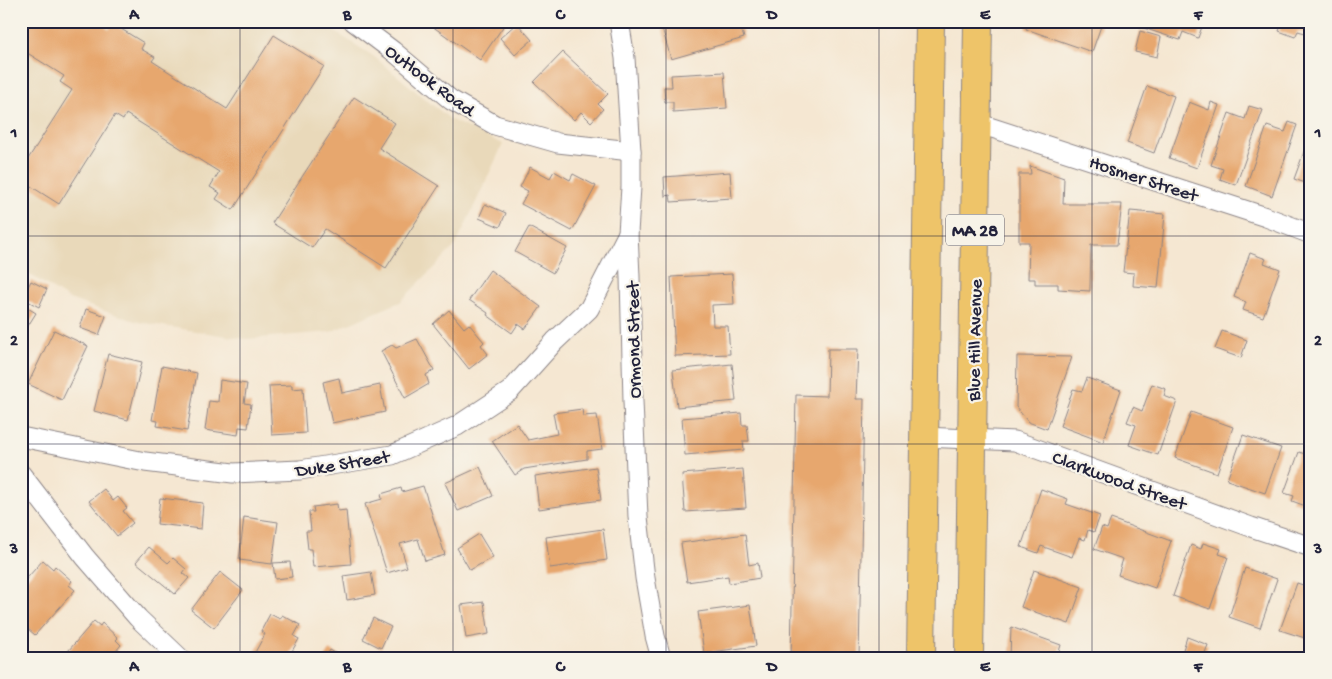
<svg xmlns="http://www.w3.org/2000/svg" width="1332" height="679" font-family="'Gochi Hand',sans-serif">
<rect width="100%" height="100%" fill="#f7f3e8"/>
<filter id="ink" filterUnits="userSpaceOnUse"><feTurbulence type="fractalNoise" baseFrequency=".02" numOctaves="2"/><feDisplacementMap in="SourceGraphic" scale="10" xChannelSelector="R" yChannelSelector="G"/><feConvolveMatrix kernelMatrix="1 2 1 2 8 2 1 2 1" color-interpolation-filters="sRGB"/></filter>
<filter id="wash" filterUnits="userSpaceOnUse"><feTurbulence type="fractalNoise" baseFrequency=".0096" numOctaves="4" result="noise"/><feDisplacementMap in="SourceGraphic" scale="20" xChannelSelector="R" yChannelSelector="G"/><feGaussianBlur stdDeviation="1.12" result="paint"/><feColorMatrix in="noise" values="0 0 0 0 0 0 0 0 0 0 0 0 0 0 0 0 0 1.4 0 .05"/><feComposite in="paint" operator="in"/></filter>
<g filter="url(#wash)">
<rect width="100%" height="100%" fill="#f5e7d2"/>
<!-- built -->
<polygon fill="#e9d9ba" points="21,21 318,21 373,56 451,120 503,144 456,245 400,302 330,332 246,339 138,322 69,299 21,269"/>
<g id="blocks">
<!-- building -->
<g fill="#e7a76e">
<polygon points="21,21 87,21 92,24 93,21 97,21 109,30 113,24 144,43 141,49 155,57 152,61 227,109 274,35 324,66 233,210 216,199 220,193 210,187 219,172 126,114 123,120 115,115 59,204 21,180 21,170 72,90 60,82 64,76 21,49"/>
<polygon points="435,21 507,21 480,60 432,26"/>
<polygon points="660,21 696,21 697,25 710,21 739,21 744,38 671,59"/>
<polygon points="1029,21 1089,21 1101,26 1092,52 1026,29"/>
<polygon points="1204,21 1198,38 1183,32 1180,40 1125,22"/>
<polygon points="1278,21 1310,21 1305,33 1298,31 1295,37 1279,31 1282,23"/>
<polygon points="517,23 532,40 515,55 500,38"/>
<polygon points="1140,31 1161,37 1157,57 1135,52"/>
<polygon points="563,52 608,94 598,104 603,109 591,122 581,112 574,120 534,82"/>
<polygon points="724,72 727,108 673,112 673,102 665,102 664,87 672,87 671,75"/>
<polygon points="1147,86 1174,96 1154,153 1127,143"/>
<polygon points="354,97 395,123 379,148 439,186 386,268 325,229 312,248 272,223"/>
<polygon points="1189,102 1209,110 1211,102 1219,105 1197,168 1169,158"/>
<polygon points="1249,106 1263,110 1236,185 1220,179 1223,169 1211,165 1229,113 1245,119"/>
<polygon points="1289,122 1297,125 1272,196 1246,186 1267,126 1285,132"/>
<polygon points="1305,149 1311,151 1311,185 1294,179"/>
<polygon points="1030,166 1064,178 1063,204 1122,204 1117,245 1091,245 1090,291 1058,289 1058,284 1035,284 1035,279 1028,279 1029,242 1019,242 1019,174 1031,174"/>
<polygon points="530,167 550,178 554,171 570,180 573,174 596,186 572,231 521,204 528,191 520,187"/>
<polygon points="730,172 732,198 671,202 670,195 665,196 664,177"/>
<polygon points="485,204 506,213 500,227 479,218"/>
<polygon points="1130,211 1165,214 1158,288 1133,286 1134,273 1123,272"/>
<polygon points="529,227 567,248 553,273 515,252"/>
<polygon points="1250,253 1266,259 1264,263 1280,269 1263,317 1243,310 1246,302 1234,297"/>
<polygon points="490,270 541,307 525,329 518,324 512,333 487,315 488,313 469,300"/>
<polygon points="732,274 734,304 712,305 713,326 728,326 730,354 675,356 671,277"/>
<polygon points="31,281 47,289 39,307 22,298"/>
<polygon points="21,304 36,313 21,337"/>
<polygon points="86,309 106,316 99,335 80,328"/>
<polygon points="449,310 464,328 469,324 484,342 481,345 488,354 469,369 433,324"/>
<polygon points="54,330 88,346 62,400 28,384"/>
<polygon points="1222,331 1247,340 1241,358 1215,349"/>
<polygon points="417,339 434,370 426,375 429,384 405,398 381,351 392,345 396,348"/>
<polygon points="828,349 858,349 856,399 864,399 859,658 791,658 796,395 827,396"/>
<polygon points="108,354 142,362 128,420 94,411"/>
<polygon points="1017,356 1072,357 1047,429 1028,422 1016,407"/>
<polygon points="732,364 736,401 677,407 673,370"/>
<polygon points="162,366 197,373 187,431 157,426 158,421 152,420"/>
<polygon points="339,378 342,393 380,385 385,412 332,423 323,382"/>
<polygon points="1087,378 1121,390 1103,442 1060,426 1073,389 1082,391"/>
<polygon points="220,380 247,384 244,403 251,404 248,428 239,427 238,435 205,430 209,401 218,402"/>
<polygon points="1152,384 1166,389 1164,396 1177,401 1158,455 1129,445 1136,425 1127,422 1133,407 1142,411"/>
<polygon points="292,385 292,389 303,388 306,433 272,435 269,386"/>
<polygon points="582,409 583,416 597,415 602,449 587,451 587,459 524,469 515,475 492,441 517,424 528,440 557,434 553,413"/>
<polygon points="1191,412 1233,427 1217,473 1175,458"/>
<polygon points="741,413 742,425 747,425 749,441 743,441 744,450 685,455 682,418"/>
<polygon points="1243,435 1281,448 1265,493 1227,480"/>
<polygon points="1299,452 1311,456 1311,508 1292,501 1294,496 1284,493"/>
<polygon points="480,467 493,496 458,511 445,483"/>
<polygon points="596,467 601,500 539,509 535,476"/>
<polygon points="743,469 746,508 685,512 682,474"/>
<polygon points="423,486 445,555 425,561 418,539 400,544 407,567 387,573 365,504 382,499 381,494 401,488 402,492"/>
<polygon points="104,489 113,501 118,497 127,508 123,511 133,523 117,536 89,501"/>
<polygon points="1041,489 1068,499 1066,504 1100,516 1094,532 1088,530 1085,540 1079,538 1072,557 1041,546 1038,553 1021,547"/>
<polygon points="160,498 203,503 201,529 157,524"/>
<polygon points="337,504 338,511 346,510 351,564 313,567 311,549 308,549 306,531 311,531 309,512 314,512 313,507"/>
<polygon points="244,517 278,522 272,564 239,560"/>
<polygon points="1111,519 1171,541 1155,588 1118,575 1123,559 1094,549 1102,527 1107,529"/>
<polygon points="603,529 607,560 550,568 546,537"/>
<polygon points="479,534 493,557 470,570 457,548"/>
<polygon points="745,534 749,565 758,563 760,578 729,583 728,576 687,582 681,543"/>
<polygon points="1203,543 1221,549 1219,554 1228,557 1210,609 1173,596 1191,545 1201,549"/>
<polygon points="149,547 168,563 173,558 186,569 183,573 189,578 175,594 136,562"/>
<polygon points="43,560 53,569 55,566 72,581 69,585 75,590 35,635 21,623 21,585"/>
<polygon points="290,562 292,577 275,579 273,563"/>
<polygon points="1245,568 1277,579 1260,628 1229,617"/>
<polygon points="1034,570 1082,587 1069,624 1021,607"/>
<polygon points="220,572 243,590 214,628 191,610"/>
<polygon points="371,572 375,595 347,600 343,576"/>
<polygon points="1297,583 1309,587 1311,583 1311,640 1280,630"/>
<polygon points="484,602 489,634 466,638 461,605"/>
<polygon points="750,605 756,646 704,653 698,612"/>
<polygon points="270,614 280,619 282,615 300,625 294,636 299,639 288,658 252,658 265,634 261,631"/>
<polygon points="373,618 391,627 381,648 363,639"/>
<polygon points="94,621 100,626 102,623 118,638 116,640 121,645 110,658 62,658"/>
<polygon points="1011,627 1061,645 1057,658 1010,658"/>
<polygon points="1187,637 1208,645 1203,658 1186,658 1181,656"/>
<polygon points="330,650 344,658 325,658"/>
</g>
</g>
</g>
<g filter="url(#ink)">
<use href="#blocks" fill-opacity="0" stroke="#8c8486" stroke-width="1"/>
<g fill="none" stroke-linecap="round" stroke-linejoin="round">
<!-- street casing -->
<g stroke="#8c8486" stroke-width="21">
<g id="street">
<polyline points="353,21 393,51 451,100 495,125 558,143 631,151"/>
<polyline points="619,21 625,58 631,151 631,187 628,233 630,277 633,401 638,517 645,578 655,636 661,658"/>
<polyline points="977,123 1266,217 1311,234"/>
<polyline points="21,437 145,462 233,473 300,470 392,455 457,426 510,391 555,341 589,309 628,233"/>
<polyline points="924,437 1015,441 1251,527 1311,547"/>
<polyline points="21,474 85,557 138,618 180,658"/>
</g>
</g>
<!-- highway casing -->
<g stroke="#8c8486" stroke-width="30">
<g id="highway">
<polyline points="921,658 930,21"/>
<polyline points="969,658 978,21"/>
</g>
</g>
<!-- street -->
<use href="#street" stroke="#fff" stroke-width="19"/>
<!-- highway -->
<use href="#highway" stroke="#eec469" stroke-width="28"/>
</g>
</g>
<!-- grid -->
<path fill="none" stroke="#22223b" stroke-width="1" stroke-opacity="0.55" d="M240,21V658M453,21V658M666,21V658M879,21V658M1092,21V658M21,236H1311M21,444H1311"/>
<g text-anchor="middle" stroke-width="4.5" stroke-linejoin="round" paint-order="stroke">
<!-- shield labels -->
<rect fill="#f7f3e8" stroke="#62616f" stroke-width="1" x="946" y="214.5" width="58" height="31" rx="4"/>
<g font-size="18" font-weight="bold" fill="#22223b">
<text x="975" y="236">MA 28</text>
</g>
<!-- street labels -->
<g font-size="19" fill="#22223b" stroke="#f7f3e8">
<text transform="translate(431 79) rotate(37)" y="7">Outlook Road</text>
<text transform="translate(1144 177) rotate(18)" y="7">Hosmer Street</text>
<text transform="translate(632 340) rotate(-91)" y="7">Ormond Street</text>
<text transform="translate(973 340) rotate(-89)" y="7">Blue Hill Avenue</text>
<text transform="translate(342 462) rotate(-9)" y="7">Duke Street</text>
<text transform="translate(1120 479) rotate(20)" y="7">Clarkwood Street</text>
</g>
</g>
<!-- margin -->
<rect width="1332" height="679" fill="none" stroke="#f7f3e8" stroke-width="55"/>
<rect x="28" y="28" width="1276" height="624" fill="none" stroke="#22223b" stroke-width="2"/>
<g font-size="16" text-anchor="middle" font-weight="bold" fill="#22223b">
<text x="134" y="19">A</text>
<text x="347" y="19">B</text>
<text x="560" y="19">C</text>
<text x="772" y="19">D</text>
<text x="985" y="19">E</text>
<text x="1198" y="19">F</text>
<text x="14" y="137">1</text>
<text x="1318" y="137">1</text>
<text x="14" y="345">2</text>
<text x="1318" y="345">2</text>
<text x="14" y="553">3</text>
<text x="1318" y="553">3</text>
<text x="134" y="671">A</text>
<text x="347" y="671">B</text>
<text x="560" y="671">C</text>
<text x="772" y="671">D</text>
<text x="985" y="671">E</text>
<text x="1198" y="671">F</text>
</g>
</svg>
